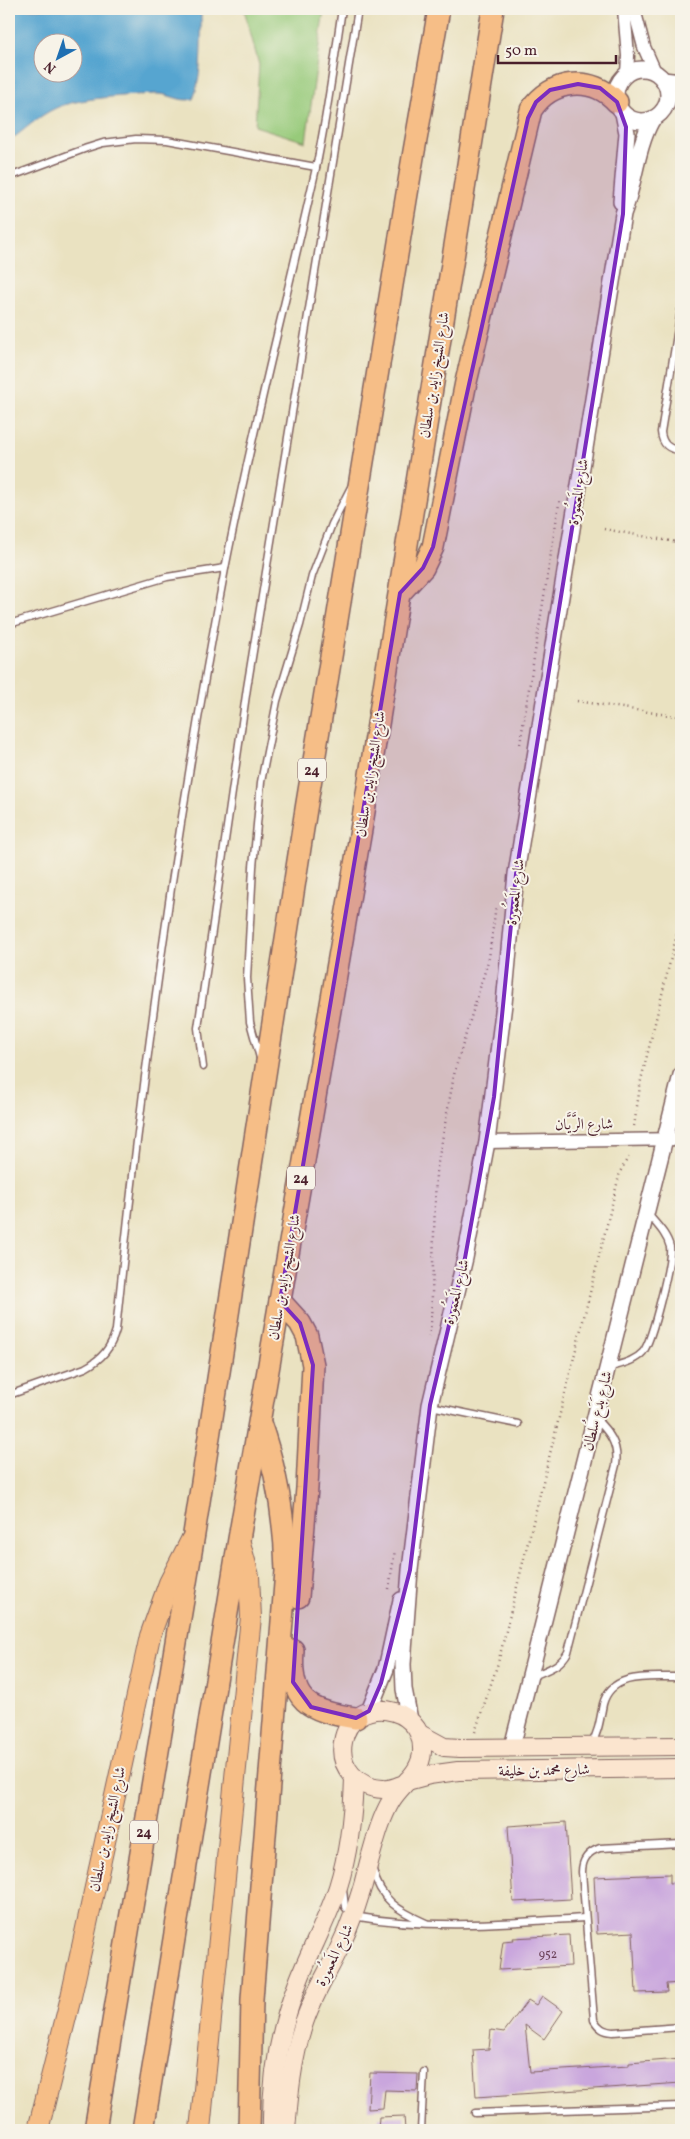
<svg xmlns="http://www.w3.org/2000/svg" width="690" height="2139" font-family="Vollkorn,Amiri,serif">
<rect width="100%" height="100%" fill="#f7f3e8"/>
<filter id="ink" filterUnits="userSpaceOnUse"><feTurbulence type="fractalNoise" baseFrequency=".02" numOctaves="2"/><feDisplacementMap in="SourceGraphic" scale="10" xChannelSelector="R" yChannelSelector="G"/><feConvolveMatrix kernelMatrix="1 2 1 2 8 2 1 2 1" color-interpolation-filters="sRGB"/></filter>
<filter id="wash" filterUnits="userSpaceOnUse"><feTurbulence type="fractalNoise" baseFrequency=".0096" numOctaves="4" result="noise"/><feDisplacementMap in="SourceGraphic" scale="20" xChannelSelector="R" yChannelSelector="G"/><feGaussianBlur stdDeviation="1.12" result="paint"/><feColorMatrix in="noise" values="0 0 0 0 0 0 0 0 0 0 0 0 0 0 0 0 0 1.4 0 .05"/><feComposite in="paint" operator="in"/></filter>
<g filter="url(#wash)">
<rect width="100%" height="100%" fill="#eae2c1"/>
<!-- green -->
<polygon fill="#97ca7a" stroke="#707452" points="244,9 324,9 306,142 255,126 259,65"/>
<!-- water -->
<path fill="#57a5d0" stroke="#50627e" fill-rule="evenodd" d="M9,9H201C201,33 203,77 193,99C180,103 169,93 156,94C131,95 77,98 56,108C38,116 25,130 9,141ZM42,42H72V72H42Z"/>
<g id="blocks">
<!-- building -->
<g fill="#c9a6dd">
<polygon points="566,1822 571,1899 513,1902 508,1826"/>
<polygon points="670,1874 670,1883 681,1882 681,1983 666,1984 667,1992 636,1993 633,1932 597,1934 594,1877"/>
<polygon points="569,1935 571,1966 499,1970 503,1941 514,1940 513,1938"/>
<polygon points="542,1996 563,2011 544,2039 525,2025 530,2072 629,2066 629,2063 681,2059 681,2083 476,2097 473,2050 489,2049 491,2030 504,2032 528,2000 536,2005"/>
<polygon points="370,2073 418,2074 417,2091 385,2090 383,2108 368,2109"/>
<polygon points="404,2116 405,2130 378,2130 379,2117"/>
</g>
</g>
</g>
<g filter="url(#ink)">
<use href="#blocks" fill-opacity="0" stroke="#826360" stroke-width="1"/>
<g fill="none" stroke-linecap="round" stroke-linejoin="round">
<!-- service casing -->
<g stroke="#826360" stroke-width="9">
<g id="service">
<polyline points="9,177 87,148 103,143 136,139 167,140 316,167"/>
<path d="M681,310L661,432C662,444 669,450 681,450"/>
<polyline points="9,624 167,577 225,568"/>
<polyline points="260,1058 250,1022 247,978 253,867 261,782 277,701 300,625 312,576 332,524 351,487"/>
<polyline points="203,1067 198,1028 247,688 358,9"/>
<path d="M608,1368C620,1364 634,1362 643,1352C652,1341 672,1261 670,1247C667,1234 656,1224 648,1214"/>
<path d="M9,1395L85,1368C102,1359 111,1348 116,1330C142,1075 177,821 225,569C251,435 286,302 316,168C327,116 334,62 342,9"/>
<polyline points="431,1406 518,1424"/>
<path d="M531,1677C546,1670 560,1667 568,1652L616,1465C619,1444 609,1432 595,1418"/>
<path d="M591,1745C599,1731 600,1719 603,1704C612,1670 654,1678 681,1677"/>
<path d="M681,1844L600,1848C588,1852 582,1859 582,1872L594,2020C599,2028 603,2031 613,2032L681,2027"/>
<path d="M373,1870C380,1900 399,1911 426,1923"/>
<path d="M343,1890L345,1907L353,1916C430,1930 507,1923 584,1918"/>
<polyline points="475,2113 681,2106"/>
<polyline points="421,2130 424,2072"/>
</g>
</g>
<!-- minor casing -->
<g stroke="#826360" stroke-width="15">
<g id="minor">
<polyline points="624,9 628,56 627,74"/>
<polyline points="634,9 644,47 655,72"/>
<polyline points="487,1142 681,1139"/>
</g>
</g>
<!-- tertiary casing -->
<g stroke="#826360" stroke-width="18">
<g id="tertiary">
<circle cx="642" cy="95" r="26"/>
<polyline points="663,80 681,82"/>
<polyline points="621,202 627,133 623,113"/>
<polyline points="369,1711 386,1669 401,1600"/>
<path d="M410,1720L404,1689L403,1664L410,1570L430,1405L465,1258L487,1142L504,1004L516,874L623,214C635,183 636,149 652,120"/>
<polyline points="512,1747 681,1075"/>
</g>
</g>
<!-- secondary casing -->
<g stroke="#826360" stroke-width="20">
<g id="secondary">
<polyline points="420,1734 444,1747 460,1748 681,1746"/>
<polyline points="407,1781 429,1775 458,1771 681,1768"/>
<path d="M272,2130C271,2081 279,2031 297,1985C309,1952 327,1921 338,1887C349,1852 353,1815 354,1778"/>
<path d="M286,2130C289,2095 292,2060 303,2026C311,1999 326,1976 338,1951C352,1922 362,1892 369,1862C375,1841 380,1820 391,1801C401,1784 421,1773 422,1752C425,1703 351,1693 343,1742C338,1767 358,1788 383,1789C389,1790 396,1787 401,1785"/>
</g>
</g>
<!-- primary casing -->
<g stroke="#826360" stroke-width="22">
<g id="primary">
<polyline points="38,2130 71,1997 150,1636 169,1583 191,1540"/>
<polyline points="200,2130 251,1617 249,1576 239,1539"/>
</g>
</g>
<!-- trunk casing -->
<g stroke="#826360" stroke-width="24">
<g id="trunk">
<path d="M400,593L423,568L433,547L466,382L531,110C551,79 592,75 617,102"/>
<polyline points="280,1301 300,1323 307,1336 313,1365 307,1488 298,1597"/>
<path d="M293,1650C289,1702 308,1711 356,1718"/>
<polyline points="95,2130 194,1534 306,809 413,157 439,9"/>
<polyline points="143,2130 239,1539 363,818 493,9"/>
<path d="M249,2130L252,1999L286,1571C285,1519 277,1471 260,1423"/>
</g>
</g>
<!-- path -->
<g stroke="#826360" stroke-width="2.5" stroke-dasharray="1 4" stroke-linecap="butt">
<polyline points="604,529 681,543"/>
<polyline points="577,701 681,717"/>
<polyline points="520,744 560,498"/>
<polyline points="634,1126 641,1080 681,917"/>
<polyline points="429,1337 431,1324 436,1173 455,1070 489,958 496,905"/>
<polyline points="389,1589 395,1550"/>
<polyline points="475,1732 498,1663 620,1172 630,1154"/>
</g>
<!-- service -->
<use href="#service" stroke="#fff" stroke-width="6"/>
<!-- minor -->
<use href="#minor" stroke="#fff" stroke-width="12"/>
<!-- tertiary -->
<use href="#tertiary" stroke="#fff" stroke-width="15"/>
<!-- secondary -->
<use href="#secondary" stroke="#fbe5cf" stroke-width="18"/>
<!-- primary -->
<use href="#primary" stroke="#f6be87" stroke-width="20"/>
<!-- trunk -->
<use href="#trunk" stroke="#f6be87" stroke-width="21"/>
</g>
</g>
<!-- marked area -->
<path fill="#7b2cbf" fill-opacity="0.2" stroke="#7b2cbf" stroke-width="4" stroke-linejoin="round" d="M578,84L600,88L617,102L626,127L623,214L516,874L494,1097L465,1258L430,1405L410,1570L381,1683L369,1711L356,1718L311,1707L293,1682L313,1365L300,1323L280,1301L400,593L423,568L433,547L528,118L536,102L550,90Z"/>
<g text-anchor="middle" stroke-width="4" stroke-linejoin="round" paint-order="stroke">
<!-- number labels -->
<g font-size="12" fill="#6a4158">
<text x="548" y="1958">952</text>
</g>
<!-- shield labels -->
<g fill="#f7f3e8" stroke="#7e5f64" stroke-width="1">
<rect x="298" y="758.5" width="28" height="23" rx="4"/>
<rect x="287" y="1166.5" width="28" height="23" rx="4"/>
<rect x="130" y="1820.5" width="28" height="23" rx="4"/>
</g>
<g font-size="14" font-weight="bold" fill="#4a1f2b">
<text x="312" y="775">24</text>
<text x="301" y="1183">24</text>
<text x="144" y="1837">24</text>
</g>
<!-- street labels -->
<g font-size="15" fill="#4a1f2b" stroke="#f7f3e8">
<text transform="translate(434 375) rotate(-81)" y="5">شارع الشيخ زايد بن سلطان</text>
<text transform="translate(578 492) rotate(-81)" y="5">شارع المَعمُورة</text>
<text transform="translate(370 774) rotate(-81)" y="5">شارع الشيخ زايد بن سلطان</text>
<text transform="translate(515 892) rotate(-83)" y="5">شارع المَعمُورة</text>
<text transform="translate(584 1124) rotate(-1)" y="5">شارع الرَّيَّان</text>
<text transform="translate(284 1277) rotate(-80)" y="5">شارع الشيخ زايد بن سلطان</text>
<text transform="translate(456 1292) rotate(-76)" y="5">شارع المَعمُورة</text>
<text transform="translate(597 1411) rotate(-76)" y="5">شارع بَدَع سُلطان</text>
<text transform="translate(544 1770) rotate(-1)" y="5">شارع محمد بن خليفة</text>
<text transform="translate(107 1829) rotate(-78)" y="5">شارع الشيخ زايد بن سلطان</text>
<text transform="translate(334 1955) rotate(-64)" y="5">شارع المَعمُورة</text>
</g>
</g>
<!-- margin -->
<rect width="690" height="2139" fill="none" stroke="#f7f3e8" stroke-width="30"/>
<!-- north arrow -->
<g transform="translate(58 58) rotate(220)"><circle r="24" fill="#f7f3e8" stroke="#b29e9c"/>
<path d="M0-4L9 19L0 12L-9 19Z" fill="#1f6fb2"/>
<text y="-8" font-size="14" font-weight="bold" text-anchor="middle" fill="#4a1f2b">N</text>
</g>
<!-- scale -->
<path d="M498 55v8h118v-8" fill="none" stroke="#4a1f2b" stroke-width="2.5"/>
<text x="505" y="55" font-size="15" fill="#4a1f2b" stroke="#f7f3e8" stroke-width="4" paint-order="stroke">50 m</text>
</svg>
